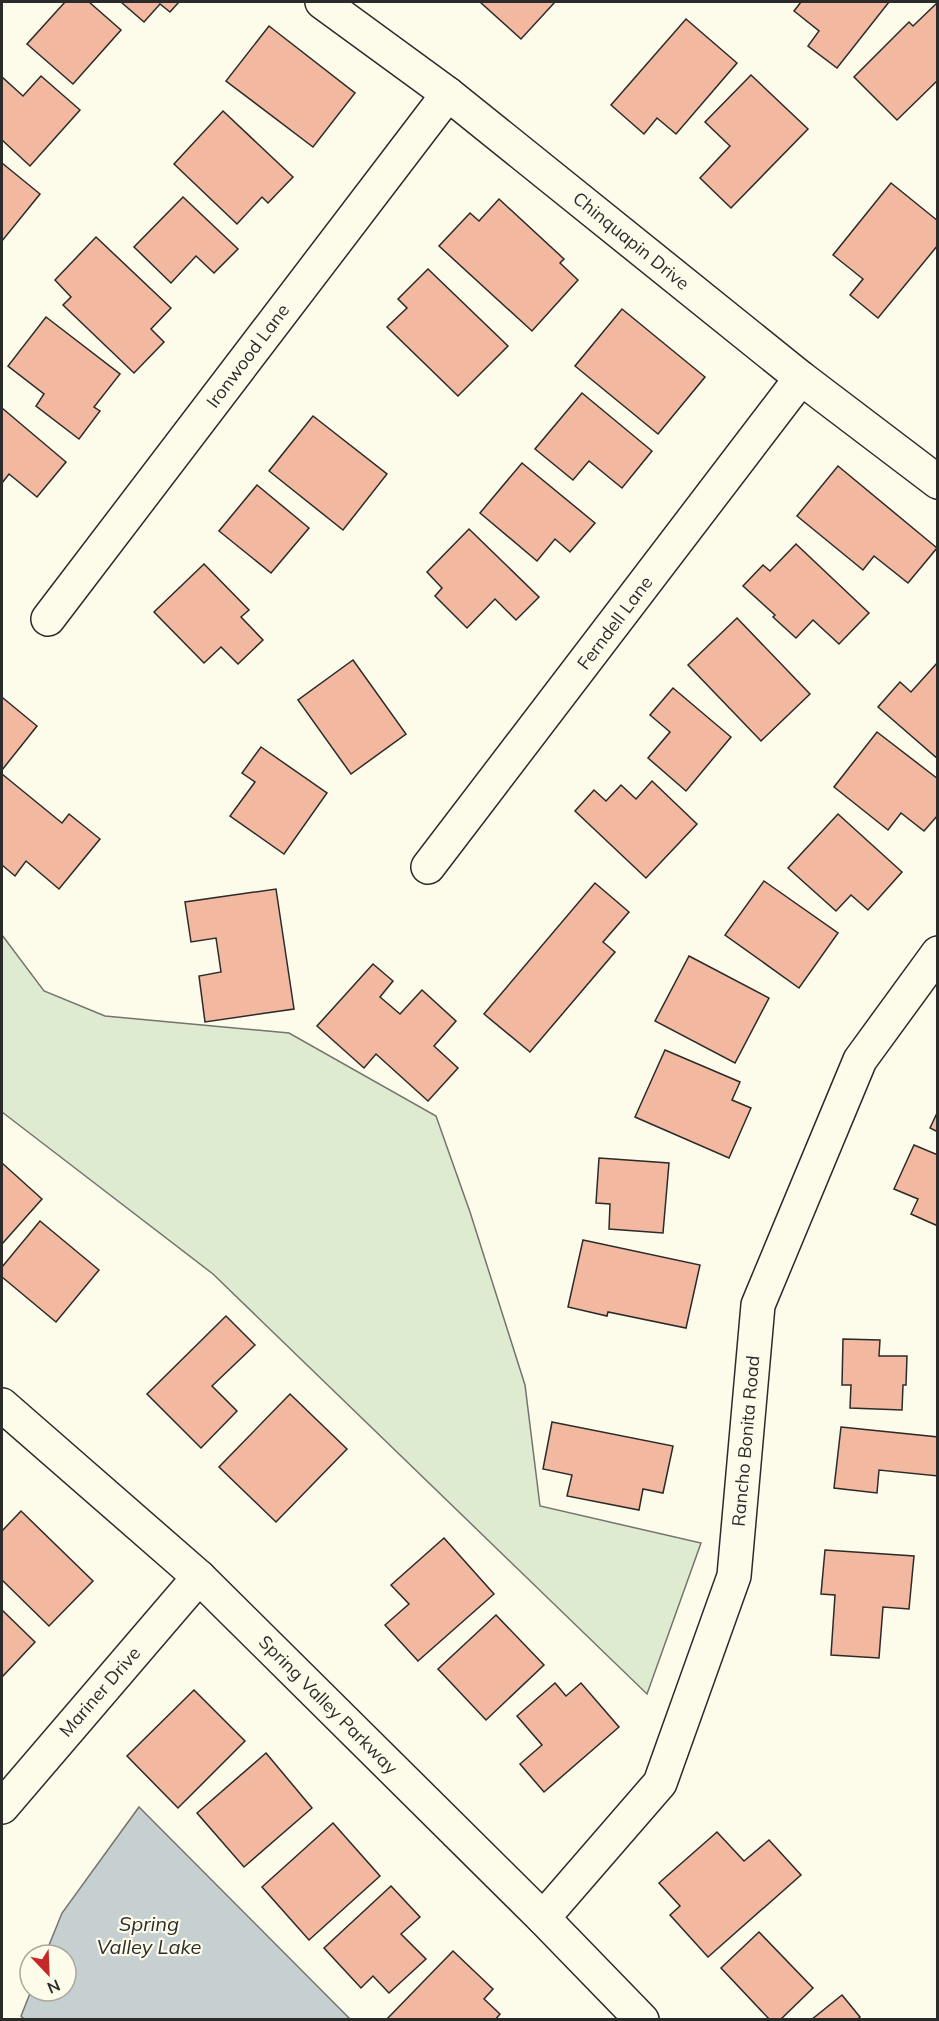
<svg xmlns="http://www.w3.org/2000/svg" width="939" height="2021" font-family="Mulish,sans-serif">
<rect width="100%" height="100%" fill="#fdfbea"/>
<!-- green -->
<polygon fill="#deebd1" stroke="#74746e" stroke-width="1.5" points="2,935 44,991 105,1016 289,1033 436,1116 470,1212 525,1385 540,1506 701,1543 647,1694 213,1274 2,1112"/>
<!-- water -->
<polygon fill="#c7d0d0" stroke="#74746e" stroke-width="1.5" points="139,1807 350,2019 25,2020 21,2016 31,1991 66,1991 66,1955 45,1955 62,1913"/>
<!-- building -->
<g fill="#f2b8a0" stroke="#2b2b2b" stroke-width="1.5">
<polygon points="65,2 89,2 121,30 73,84 27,44"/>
<polygon points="121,2 179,2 170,12 160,4 144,22"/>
<polygon points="480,2 555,2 521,39"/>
<polygon points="801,2 889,2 837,68 808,46 819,31 794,11"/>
<polygon points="938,2 938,80 897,120 854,77 909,22 913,26"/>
<polygon points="686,19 737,63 676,134 657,118 644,134 611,105"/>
<polygon points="269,26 355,93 313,147 226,81"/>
<polygon points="751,75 808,129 731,208 700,178 730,146 705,122"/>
<polygon points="41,76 80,110 30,166 2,140 2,77 23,96"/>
<polygon points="223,111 293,177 268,203 262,197 237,224 174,164"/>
<polygon points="2,163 40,194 2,241"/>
<polygon points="891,183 938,221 938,245 878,318 850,295 863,279 833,255"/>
<polygon points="183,197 238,249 214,273 196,256 171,283 134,247"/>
<polygon points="499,199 564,259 560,263 578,280 532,331 439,246 470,213 479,221"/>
<polygon points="96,237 171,308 151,329 164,342 134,373 63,305 71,297 55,280"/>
<polygon points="428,269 508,346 458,396 387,327 407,308 398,299"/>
<polygon points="622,309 705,377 658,434 575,366"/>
<polygon points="46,317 120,374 94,407 100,411 79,439 36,406 44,394 8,366"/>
<polygon points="582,393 652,451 622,488 589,461 573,480 535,449"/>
<polygon points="2,408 66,462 37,497 9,474 2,483"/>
<polygon points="313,416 387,474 343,530 269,471"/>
<polygon points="522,463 595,523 570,552 555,539 537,561 480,513"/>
<polygon points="838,466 937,548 908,583 874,556 863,570 797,516"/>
<polygon points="257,485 309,528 271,573 219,531"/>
<polygon points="469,529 539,597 516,620 495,599 467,628 435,596 442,588 427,572"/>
<polygon points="796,544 869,613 839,644 813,620 796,638 773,617 775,615 743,586 763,565 770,571"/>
<polygon points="204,564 249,610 241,617 263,640 238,664 221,647 204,663 154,612"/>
<polygon points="737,618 810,694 761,741 688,665"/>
<polygon points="353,660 406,734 351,774 298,700"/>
<polygon points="938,662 938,759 878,707 900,682 911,692"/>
<polygon points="673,688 731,737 686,791 648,758 670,732 650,715"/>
<polygon points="3,698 37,726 2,770 2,700"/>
<polygon points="877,732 938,779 938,815 924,831 901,813 888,830 834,787"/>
<polygon points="261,747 327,793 284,854 230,816 255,782 242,773"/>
<polygon points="2,774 62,823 69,814 100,839 59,889 26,861 15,876 2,865"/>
<polygon points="652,781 697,824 646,878 575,811 594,790 606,801 621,785 636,799"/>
<polygon points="838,814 902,872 868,910 851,895 836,911 788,868"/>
<polygon points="764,881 838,933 799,988 725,935"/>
<polygon points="595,883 629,912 603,942 615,952 530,1052 484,1014"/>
<polygon points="276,889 294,1009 205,1022 199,976 221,972 216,938 191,942 185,902"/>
<polygon points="689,956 769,998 735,1063 655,1021"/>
<polygon points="373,964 393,981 380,997 400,1014 422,990 456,1021 434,1046 458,1068 428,1101 376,1054 364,1068 317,1026"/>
<polygon points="665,1050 740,1082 732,1100 751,1108 729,1158 635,1117"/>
<polygon points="938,1111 938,1132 930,1128"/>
<polygon points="914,1145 938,1155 938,1226 911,1214 918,1199 894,1189"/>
<polygon points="599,1158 669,1163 663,1233 609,1229 610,1204 596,1203"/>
<polygon points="2,1163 42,1199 2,1244"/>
<polygon points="40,1221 99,1270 56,1322 2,1277 2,1267"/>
<polygon points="583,1240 700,1265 686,1328 608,1312 607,1316 568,1307"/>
<polygon points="226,1316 255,1345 212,1386 237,1411 201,1448 147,1394"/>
<polygon points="843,1339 880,1340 879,1356 907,1356 906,1385 903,1385 902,1410 850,1408 851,1385 842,1385"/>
<polygon points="290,1394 347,1449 276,1522 219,1467"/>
<polygon points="552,1422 673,1446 663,1493 643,1489 639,1510 567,1496 572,1475 543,1469"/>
<polygon points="841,1427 938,1437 938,1476 879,1470 877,1493 834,1488"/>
<polygon points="21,1511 93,1581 49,1626 2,1580 2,1531"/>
<polygon points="444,1538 494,1594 418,1661 385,1625 409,1604 391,1585"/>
<polygon points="825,1550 914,1556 909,1609 883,1607 879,1658 831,1655 835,1595 821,1594"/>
<polygon points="2,1610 35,1642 2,1677"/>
<polygon points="496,1615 544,1665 486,1720 438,1669"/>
<polygon points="555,1683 566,1696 581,1683 619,1727 544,1792 520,1764 542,1745 517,1716"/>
<polygon points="194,1690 245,1741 178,1808 127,1756"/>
<polygon points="266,1753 312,1808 244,1867 197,1813"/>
<polygon points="333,1823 380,1876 309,1940 262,1887"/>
<polygon points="717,1832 744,1861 769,1840 801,1875 708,1957 670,1915 680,1906 659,1883"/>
<polygon points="391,1886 420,1917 401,1934 426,1959 389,1993 373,1976 361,1988 324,1948"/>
<polygon points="759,1932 813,1988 780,2020 770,2020 721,1968"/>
<polygon points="453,1951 493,1989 484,1999 500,2014 495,2020 386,2020"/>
<polygon points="842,1995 860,2017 857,2020 811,2020"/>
</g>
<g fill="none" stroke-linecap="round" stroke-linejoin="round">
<!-- minor casing -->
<g stroke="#2b2b2b" stroke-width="36">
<g id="minor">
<polyline points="322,2 448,94 801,378 938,482"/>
<polyline points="48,619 448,94"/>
<polyline points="428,867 801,378"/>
<polyline points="2,1405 199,1577 543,1918 642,2020"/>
<polyline points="2,1807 199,1577"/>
<polyline points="543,1918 660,1783 734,1576 758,1305 860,1060 938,953"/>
</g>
</g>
<!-- minor -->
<use href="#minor" stroke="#fdfbea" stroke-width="33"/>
</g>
<g text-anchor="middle" stroke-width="4.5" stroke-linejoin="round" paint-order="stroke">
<!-- street labels -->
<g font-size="18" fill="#2b2b2b" stroke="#fdfbea">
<text transform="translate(631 241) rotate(39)" y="6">Chinquapin Drive</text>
<text transform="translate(248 356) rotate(-53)" y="6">Ironwood Lane</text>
<text transform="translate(615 623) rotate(-53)" y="6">Ferndell Lane</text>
<text transform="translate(746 1441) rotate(-85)" y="6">Rancho Bonita Road</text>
<text transform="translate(100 1692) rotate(-49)" y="6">Mariner Drive</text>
<text transform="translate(328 1705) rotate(45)" y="6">Spring Valley Parkway</text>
</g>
<!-- water labels -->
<g font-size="20" font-style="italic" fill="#2b2b2b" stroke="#fdfbea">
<text x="149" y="1931">Spring<tspan x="149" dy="23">Valley Lake</tspan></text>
</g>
</g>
<!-- border -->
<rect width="939" height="2021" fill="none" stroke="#2b2b2b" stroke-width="6"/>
<!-- north arrow -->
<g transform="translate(48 1973) rotate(157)"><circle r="28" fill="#fdfbea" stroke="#a9a89e" stroke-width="1.5"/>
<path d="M0-4.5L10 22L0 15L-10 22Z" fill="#c62828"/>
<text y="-9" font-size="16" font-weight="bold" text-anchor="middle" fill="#2b2b2b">N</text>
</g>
</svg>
